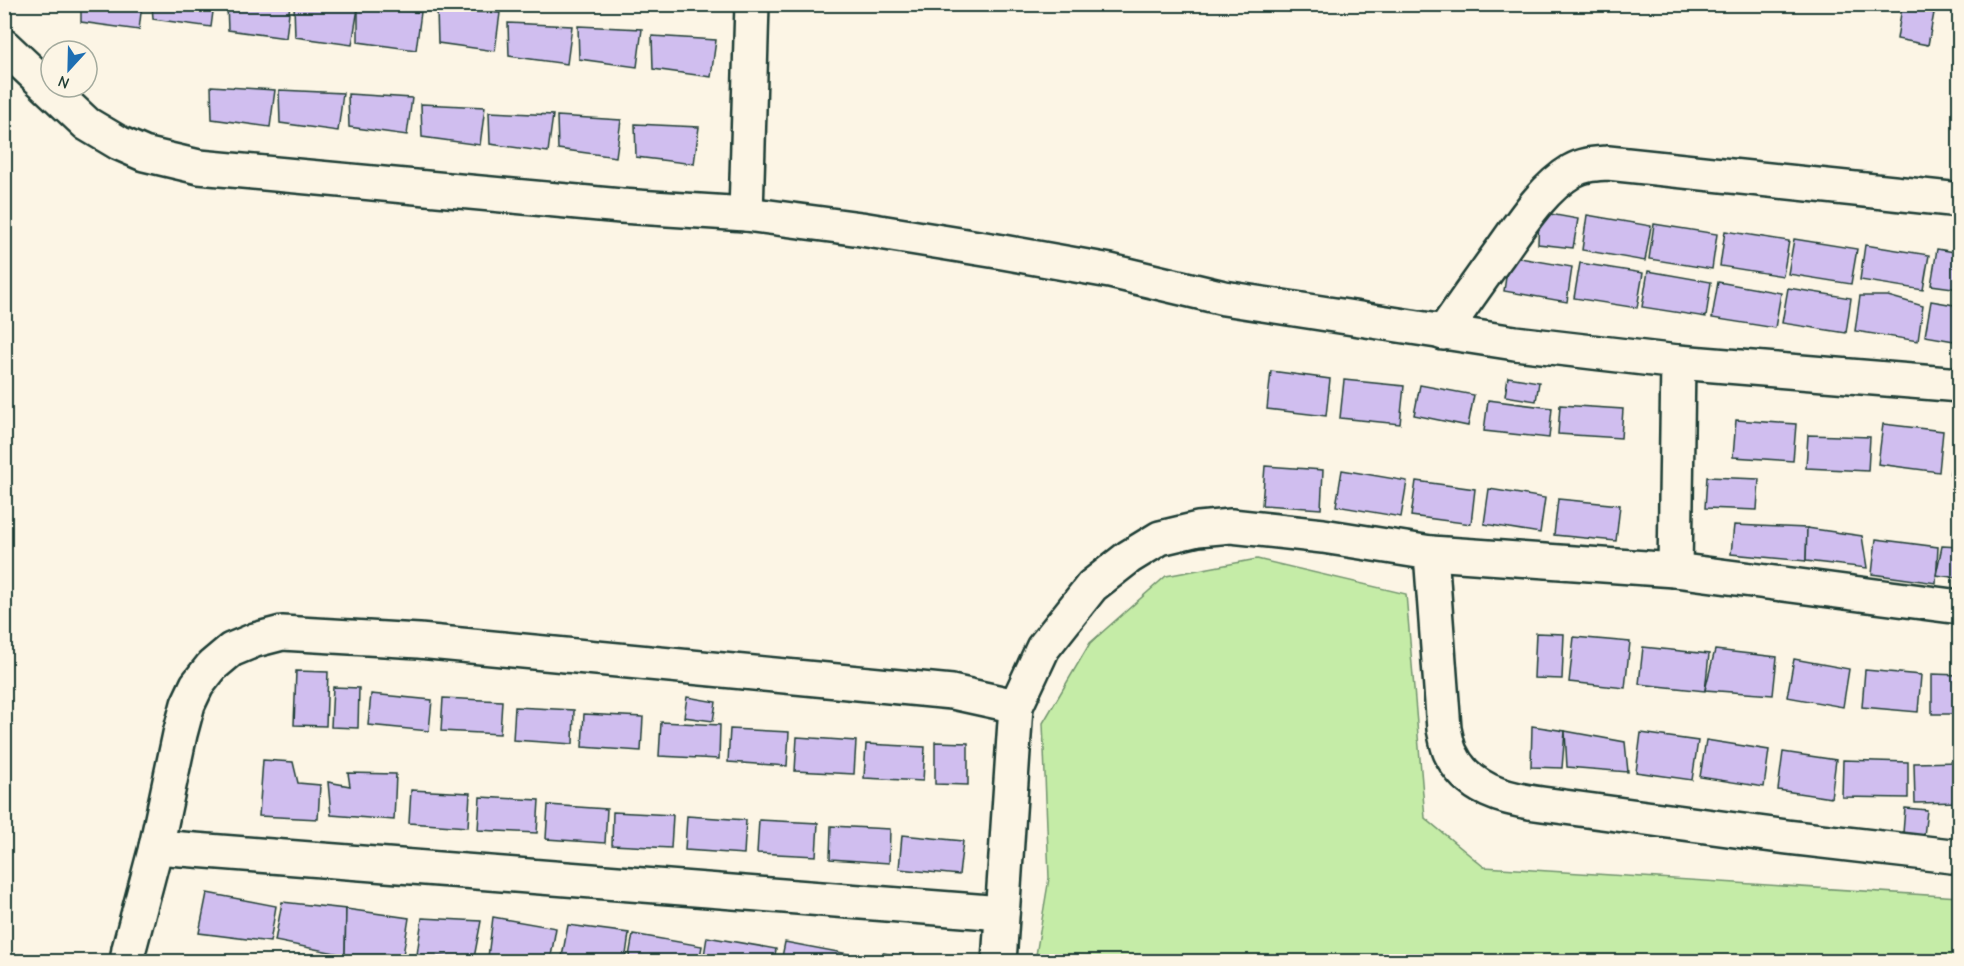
<svg xmlns="http://www.w3.org/2000/svg" width="1964" height="966" font-family="'Comic Neue',sans-serif">
<rect width="100%" height="100%" fill="#fcf5e5"/>
<filter id="ink" filterUnits="userSpaceOnUse"><feTurbulence type="fractalNoise" baseFrequency=".0167" numOctaves="2"/><feDisplacementMap in="SourceGraphic" scale="12" xChannelSelector="R" yChannelSelector="G"/><feConvolveMatrix kernelMatrix="1 2 1 2 8 2 1 2 1" color-interpolation-filters="sRGB"/></filter>
<g filter="url(#ink)">
<!-- green -->
<polygon fill="#c5eca7" stroke="#72946e" stroke-width="1.5" points="1257,559 1406,594 1425,818 1484,867 1959,897 1959,961 1035,961 1049,878 1043,723 1090,643 1166,576"/>
<!-- building -->
<g fill="#d0beef" stroke="#1f3d34" stroke-width="1.5">
<polygon points="81,4 142,4 139,30 81,22"/>
<polygon points="152,4 214,4 211,27 153,19"/>
<polygon points="227,4 290,4 286,38 228,30"/>
<polygon points="294,4 358,8 352,45 295,37"/>
<polygon points="1902,7 1934,13 1928,45 1897,39"/>
<polygon points="358,8 421,12 416,50 358,42"/>
<polygon points="437,10 500,13 495,51 438,43"/>
<polygon points="508,23 572,26 567,64 509,56"/>
<polygon points="578,26 642,29 637,67 579,59"/>
<polygon points="652,36 716,40 711,77 653,69"/>
<polygon points="211,86 275,90 270,127 212,119"/>
<polygon points="279,90 343,93 338,131 280,123"/>
<polygon points="348,94 412,98 407,135 349,127"/>
<polygon points="421,104 485,107 480,145 422,137"/>
<polygon points="489,112 553,115 548,152 490,144"/>
<polygon points="557,116 621,120 616,157 558,149"/>
<polygon points="635,124 699,127 694,164 636,157"/>
<polygon points="1539,212 1578,219 1573,248 1538,244"/>
<polygon points="1587,215 1651,226 1645,261 1582,250"/>
<polygon points="1654,224 1717,234 1712,269 1649,259"/>
<polygon points="1725,231 1789,241 1783,276 1720,266"/>
<polygon points="1794,239 1857,249 1851,284 1788,274"/>
<polygon points="1865,245 1929,255 1923,290 1860,280"/>
<polygon points="1937,249 1960,253 1960,289 1931,285"/>
<polygon points="1509,256 1572,267 1567,302 1504,291"/>
<polygon points="1580,263 1643,273 1637,308 1574,298"/>
<polygon points="1648,271 1711,282 1706,317 1642,307"/>
<polygon points="1718,282 1781,293 1775,328 1712,318"/>
<polygon points="1788,288 1851,298 1846,333 1782,323"/>
<polygon points="1860,296 1888,296 1923,306 1918,341 1855,331"/>
<polygon points="1931,301 1960,306 1960,342 1925,336"/>
<polygon points="1271,371 1330,379 1326,416 1267,409"/>
<polygon points="1508,377 1539,382 1536,401 1505,396"/>
<polygon points="1344,380 1404,386 1400,424 1340,418"/>
<polygon points="1420,385 1474,395 1468,426 1414,415"/>
<polygon points="1488,400 1552,408 1549,438 1484,431"/>
<polygon points="1560,405 1623,409 1621,438 1558,434"/>
<polygon points="1736,420 1796,424 1793,461 1733,457"/>
<polygon points="1883,424 1943,431 1939,472 1878,464"/>
<polygon points="1955,433 1960,433 1960,477 1950,475"/>
<polygon points="1808,435 1870,437 1868,471 1806,468"/>
<polygon points="1265,466 1323,470 1321,509 1262,505"/>
<polygon points="1342,470 1407,481 1401,517 1336,506"/>
<polygon points="1707,477 1759,479 1757,510 1705,508"/>
<polygon points="1416,481 1475,489 1471,524 1411,516"/>
<polygon points="1489,489 1545,498 1540,533 1484,524"/>
<polygon points="1558,499 1620,505 1616,541 1554,535"/>
<polygon points="1734,525 1807,528 1806,561 1731,554"/>
<polygon points="1807,528 1862,536 1867,568 1806,561"/>
<polygon points="1876,539 1938,547 1936,583 1872,574"/>
<polygon points="1942,546 1960,547 1960,578 1936,575"/>
<polygon points="1536,633 1564,634 1562,679 1534,678"/>
<polygon points="1574,637 1630,642 1625,688 1569,682"/>
<polygon points="1643,647 1709,654 1705,691 1639,684"/>
<polygon points="1715,650 1777,657 1773,695 1705,690"/>
<polygon points="1794,659 1849,669 1843,707 1787,697"/>
<polygon points="1865,670 1921,675 1918,712 1862,707"/>
<polygon points="296,671 328,672 326,726 294,725"/>
<polygon points="1932,674 1960,675 1960,714 1932,714"/>
<polygon points="333,687 359,688 358,728 331,727"/>
<polygon points="371,694 432,700 429,731 368,725"/>
<polygon points="687,697 716,702 713,721 684,717"/>
<polygon points="443,698 502,701 500,734 441,731"/>
<polygon points="515,707 574,710 573,744 513,740"/>
<polygon points="584,714 643,717 641,751 582,747"/>
<polygon points="661,722 720,725 719,759 659,756"/>
<polygon points="1532,726 1565,731 1562,768 1531,767"/>
<polygon points="730,729 789,732 787,766 728,762"/>
<polygon points="1565,731 1625,742 1628,772 1567,767"/>
<polygon points="1641,733 1698,741 1692,780 1636,772"/>
<polygon points="797,737 856,741 854,774 795,771"/>
<polygon points="1706,740 1769,750 1764,787 1700,777"/>
<polygon points="935,742 968,743 968,785 935,784"/>
<polygon points="866,744 925,747 923,781 864,778"/>
<polygon points="1783,752 1836,760 1831,798 1778,790"/>
<polygon points="263,760 293,762 298,783 320,785 318,819 259,816"/>
<polygon points="1843,760 1908,762 1908,798 1842,797"/>
<polygon points="1960,762 1960,802 1915,803 1914,763"/>
<polygon points="348,773 396,774 394,820 331,815 328,782 350,786"/>
<polygon points="411,790 470,793 468,827 409,823"/>
<polygon points="480,797 539,800 537,833 478,830"/>
<polygon points="548,805 607,809 605,843 546,839"/>
<polygon points="1905,808 1927,810 1924,836 1903,833"/>
<polygon points="613,812 673,815 671,848 612,845"/>
<polygon points="687,816 746,820 744,854 685,850"/>
<polygon points="759,820 818,823 816,856 757,853"/>
<polygon points="831,826 890,829 889,863 830,859"/>
<polygon points="902,835 963,841 959,875 899,869"/>
<polygon points="207,893 276,906 270,942 199,933"/>
<polygon points="282,902 346,909 345,955 275,941"/>
<polygon points="346,909 409,918 403,955 345,955"/>
<polygon points="493,917 556,928 550,962 525,962 488,957"/>
<polygon points="422,918 481,921 474,958 417,955"/>
<polygon points="568,925 629,933 625,962 561,962"/>
<polygon points="633,934 702,946 699,962 628,962"/>
<polygon points="707,937 776,949 774,962 703,962"/>
<polygon points="785,942 854,955 852,962 781,962"/>
<polygon points="883,953 933,962 882,962"/>
</g>
<g fill="none" stroke-linecap="round" stroke-linejoin="round">
<!-- minor casing -->
<g stroke="#1f3d34" stroke-width="38">
<g id="minor">
<polyline points="4,46 87,124 119,143 144,154 199,167 621,206 746,214 861,229 997,251 1110,271 1224,298 1515,343 1678,362 1960,385"/>
<polyline points="746,214 752,4"/>
<path d="M1443,333C1462,306 1480,280 1499,254C1520,225 1542,189 1572,171C1584,164 1595,164 1608,163L1960,200"/>
<path d="M1431,553L1444,729C1446,737 1447,745 1450,752C1467,790 1505,799 1542,804L1787,837L1960,857"/>
<polyline points="1675,570 1678,362"/>
<polyline points="156,847 1002,913"/>
<polyline points="127,962 129,949 156,847 180,734 188,704 197,685 212,666 231,650 255,640 282,633 419,641 952,692 1016,706"/>
<polyline points="999,962 1016,706 1043,648 1092,586 1129,557 1160,538 1198,529 1231,526 1323,536 1431,553 1675,570 1960,607"/>
</g>
</g>
<!-- minor -->
<use href="#minor" stroke="#fcf5e5" stroke-width="33"/>
</g>
</g>
<!-- margin -->
<rect width="1964" height="966" fill="none" stroke="#fcf5e5" stroke-width="24"/>
<rect x="12" y="12" width="1940" height="942" fill="none" stroke="#1f3d34" stroke-width="2" filter="url(#ink)"/>
<!-- north arrow -->
<g transform="translate(69 69) rotate(202)"><circle r="28" fill="#fcf5e5" stroke="#a4ab9e" stroke-width="1.5"/>
<path d="M0-4.5L10 22L0 15L-10 22Z" fill="#1f6fb2"/>
<text y="-9" font-size="16" font-weight="bold" text-anchor="middle" fill="#1f3d34">N</text>
</g>
</svg>
